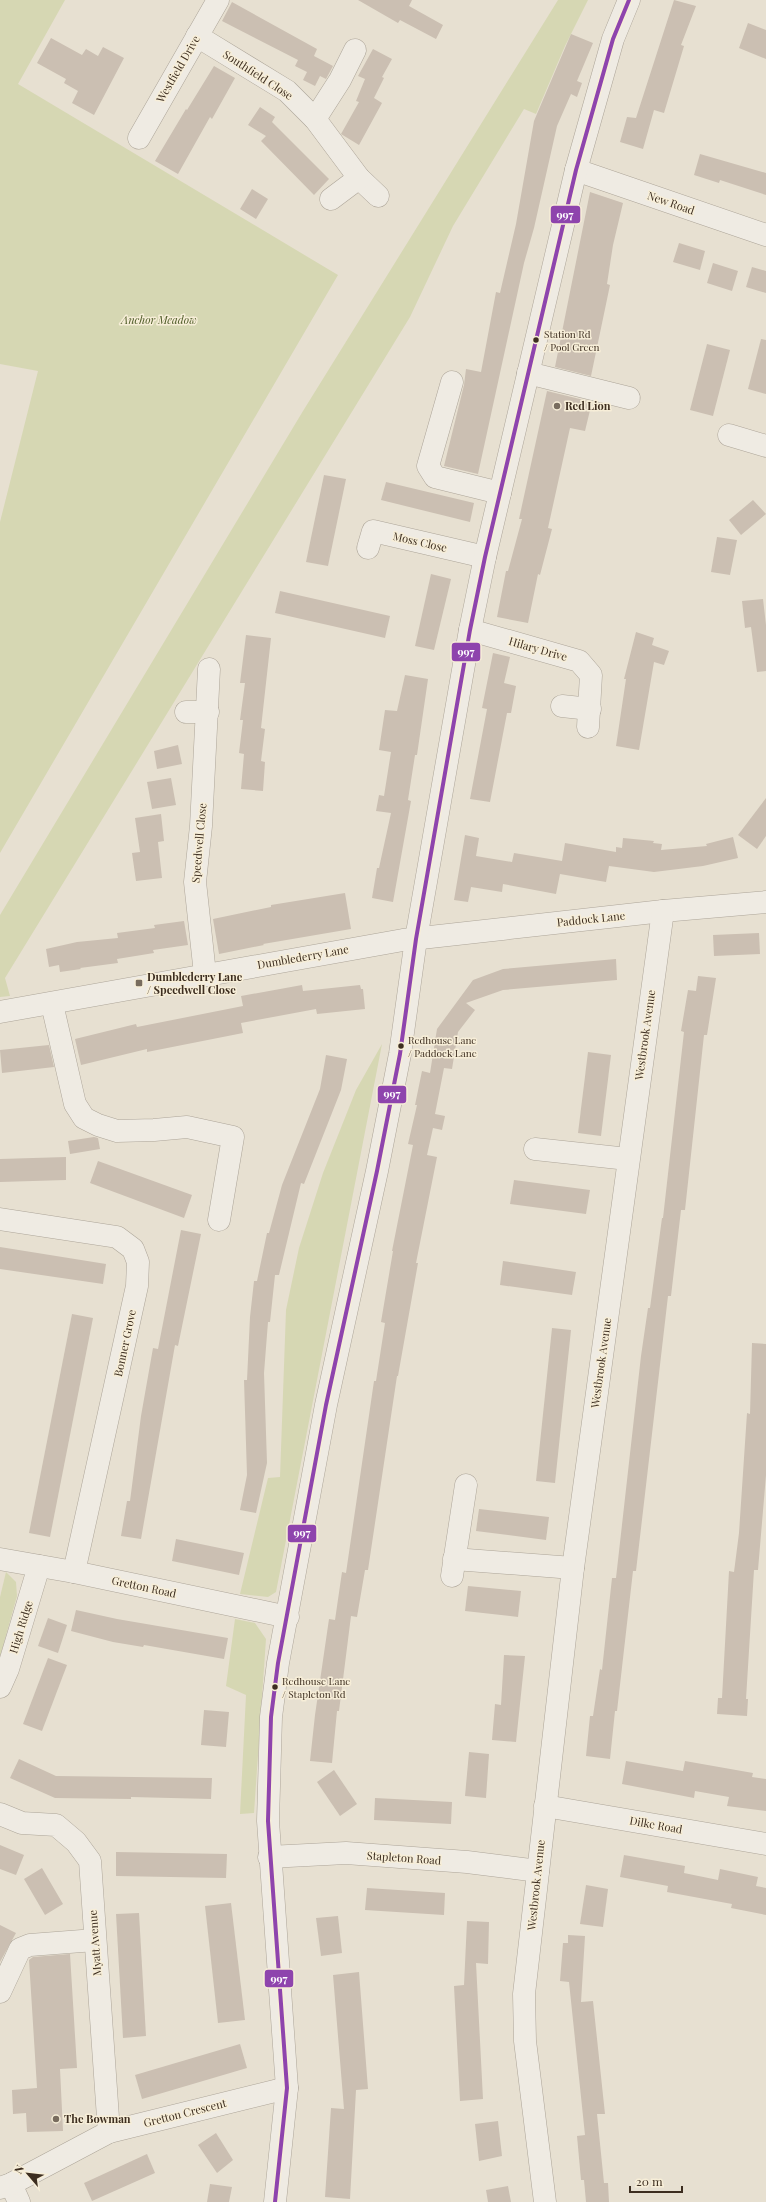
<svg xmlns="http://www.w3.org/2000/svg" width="766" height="2202" font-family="'Playfair Display',serif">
<rect width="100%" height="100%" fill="#e7e0d1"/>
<!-- green -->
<g fill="#d6d7b3">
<polygon points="0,0 65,0 18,84 338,275 0,853 0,522 38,371 0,364"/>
<polygon points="558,0 588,0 565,46 536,114 524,109 453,226 410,317 5,978 10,996 0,997 0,915 303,411"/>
<polygon points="382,1044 276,1592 268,1597 240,1594 268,1478 280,1477 286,1310 299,1248 323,1173 356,1090"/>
<polygon points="6,1572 16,1582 17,1596 0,1657 0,1597"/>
<polygon points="235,1619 255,1623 266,1639 254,1813 240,1814 246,1695 226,1686"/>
</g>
<!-- building -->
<g fill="#cbbfb2">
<polygon points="358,0 412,0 409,6 443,25 436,39 400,20 398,23"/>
<polygon points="674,0 696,6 681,45 684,46 664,113 654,110 643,149 620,142 627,117 636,118"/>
<polygon points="232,2 317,49 314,56 333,66 326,79 320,76 315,86 303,80 307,72 295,66 298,60 222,21"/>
<polygon points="748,23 766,30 766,59 739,48"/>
<polygon points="571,34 593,43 577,81 582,83 577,97 571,94 557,126 534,228 524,263 478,474 444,466 464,385 466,369 481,372 496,292 500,293 516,224 534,121"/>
<polygon points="51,38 82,55 86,49 98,56 103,47 124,58 94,115 72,103 78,91 64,83 66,79 37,63"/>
<polygon points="373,49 392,59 382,77 384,78 374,98 382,103 359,145 341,134 359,102 356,101 365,79 358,76"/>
<polygon points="214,66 235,78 212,119 210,117 178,174 155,161 186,109 187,110"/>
<polygon points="260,107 275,117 272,122 329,179 314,195 261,141 266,136 248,125"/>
<polygon points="700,154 766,173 766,195 720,180 719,183 694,175"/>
<polygon points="252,189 268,199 256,219 240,209"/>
<polygon points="590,192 623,203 613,245 607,284 610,285 591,376 555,367"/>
<polygon points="679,243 705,251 700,270 673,262"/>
<polygon points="713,263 738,271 732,291 707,283"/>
<polygon points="752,267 766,271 766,293 746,287"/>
<polygon points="761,339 766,340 766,394 748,389"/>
<polygon points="707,344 730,350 713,416 690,410"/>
<polygon points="547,391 592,402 585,431 570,428 548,528 552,529 540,575 538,574 528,623 497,617 506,571 508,571 522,519 519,519"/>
<polygon points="324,475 346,479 328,566 306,562"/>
<polygon points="386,482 474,503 470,522 381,500"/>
<polygon points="753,500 766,514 741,535 729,520"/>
<polygon points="717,537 737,540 730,575 711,572"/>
<polygon points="431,574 451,579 434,650 415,646"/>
<polygon points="280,591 390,616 385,638 275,613"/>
<polygon points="763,599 766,625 766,671 757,672 751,627 745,628 742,601"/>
<polygon points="636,632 654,638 652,645 669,651 664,665 654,662 639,750 616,746 626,679 624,679"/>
<polygon points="246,635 271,638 261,728 265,729 261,761 265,762 263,791 241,789 244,754 239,753 243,720 240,720 245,683 240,683"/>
<polygon points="493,653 510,657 504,683 516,686 511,713 507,713 490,802 470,799 487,709 482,708"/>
<polygon points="405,675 428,679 417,755 415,755 408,800 411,801 393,902 372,898 377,868 379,868 391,813 376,811 379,795 384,796 391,752 379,750 385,710 397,711"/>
<polygon points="178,745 182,764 157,769 154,751"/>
<polygon points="171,778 176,805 152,809 147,782"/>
<polygon points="766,798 766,836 757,849 738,835"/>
<polygon points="161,814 164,841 158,842 162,878 136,881 132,853 140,852 135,818"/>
<polygon points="465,835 479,838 476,856 512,862 514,853 562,861 565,843 616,852 616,847 622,848 623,838 654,841 653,843 662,844 661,850 707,846 706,844 733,837 738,858 703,866 654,872 609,866 606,882 560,874 556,894 503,884 502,892 471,887 468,902 454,900"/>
<polygon points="345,893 351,929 263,944 264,945 219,954 213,919 271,907 271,905"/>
<polygon points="184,921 188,945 153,950 154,953 117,959 118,963 80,968 81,969 60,972 59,965 49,967 46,949 77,942 118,938 117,933 155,928 154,925"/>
<polygon points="759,933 760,954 714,956 713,935"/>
<polygon points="616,959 617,980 503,990 466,1003 475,1010 458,1032 452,1069 444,1068 435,1114 445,1116 442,1130 433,1128 427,1155 437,1157 416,1263 418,1263 398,1376 397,1376 368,1570 365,1570 357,1617 351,1616 339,1711 337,1711 332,1763 310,1761 315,1715 329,1619 335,1620 342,1572 346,1573 374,1381 376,1381 385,1323 381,1322 393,1251 392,1251 413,1145 408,1144 417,1105 415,1105 422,1071 430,1073 437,1029 473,980 503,969"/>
<polygon points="698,976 716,978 707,1035 704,1035 685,1210 681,1210 671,1296 668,1296 645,1494 636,1571 633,1571 617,1711 615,1711 610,1759 586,1756 590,1716 593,1716 600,1669 602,1670 612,1578 616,1578 641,1356 648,1308 650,1308 662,1218 663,1218 684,1032 681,1031 688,990 696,991"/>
<polygon points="302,985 303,991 360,985 361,989 363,989 365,1009 317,1014 316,1009 241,1023 243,1033 147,1052 147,1049 81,1065 75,1039 136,1024 137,1027 243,1006 241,996"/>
<polygon points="49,1045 54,1067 2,1073 0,1050"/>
<polygon points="588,1052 611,1055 601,1136 578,1133"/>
<polygon points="326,1055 347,1059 341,1090 304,1184 301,1183 279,1275 275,1275 270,1322 268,1322 264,1373 267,1463 256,1513 240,1510 247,1475 244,1380 247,1380 250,1317 254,1281 257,1281 267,1233 269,1233 282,1185 320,1089"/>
<polygon points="94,1137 98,1138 100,1149 70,1154 68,1141"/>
<polygon points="66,1157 66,1180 0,1182 0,1159"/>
<polygon points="98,1161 192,1195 184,1218 90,1183"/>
<polygon points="514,1180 590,1190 586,1214 510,1204"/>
<polygon points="181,1230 201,1234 178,1346 175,1345 141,1539 121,1536 127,1501 130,1501 141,1416 153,1348 158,1349"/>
<polygon points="0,1247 106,1264 103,1284 0,1269"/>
<polygon points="503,1261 576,1272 572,1295 500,1285"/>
<polygon points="72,1314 93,1318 50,1537 29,1533"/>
<polygon points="552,1328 571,1330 555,1483 536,1481"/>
<polygon points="752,1343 766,1344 766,1475 758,1570 754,1570 746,1699 748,1699 747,1716 717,1714 718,1698 722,1698 729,1571 734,1572 739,1533 747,1413 750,1414"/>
<polygon points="479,1509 549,1517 546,1540 476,1531"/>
<polygon points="176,1539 244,1553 239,1575 172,1561"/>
<polygon points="468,1586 521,1591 518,1617 465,1611"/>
<polygon points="76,1610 117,1619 228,1638 224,1659 144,1645 143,1647 113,1642 71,1631"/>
<polygon points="48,1618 67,1625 58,1653 38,1646"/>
<polygon points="504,1655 525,1656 516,1742 492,1740 495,1704 501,1705"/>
<polygon points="48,1658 67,1665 42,1731 23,1724"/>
<polygon points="204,1710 229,1712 226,1747 201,1745"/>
<polygon points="469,1752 489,1754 486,1798 465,1796"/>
<polygon points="19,1759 56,1776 212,1778 211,1799 131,1797 131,1799 55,1798 10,1778"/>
<polygon points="626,1761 683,1771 685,1761 753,1773 752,1777 766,1779 766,1811 727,1806 729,1797 695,1791 694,1798 622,1784"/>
<polygon points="334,1770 357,1804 340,1816 317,1782"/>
<polygon points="375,1798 452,1802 451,1824 374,1820"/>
<polygon points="0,1845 24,1855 16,1875 0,1869"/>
<polygon points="116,1852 227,1854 226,1878 116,1876"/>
<polygon points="624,1855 685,1866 684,1873 718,1880 720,1869 758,1877 756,1886 766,1888 766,1915 731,1908 732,1904 667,1892 668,1886 620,1877"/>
<polygon points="42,1868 63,1904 45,1915 24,1879"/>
<polygon points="586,1885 608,1889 603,1927 580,1924"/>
<polygon points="367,1888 445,1893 444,1915 365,1910"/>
<polygon points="231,1903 245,2020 218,2023 205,1906"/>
<polygon points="139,1913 146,2036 123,2038 116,1914"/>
<polygon points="338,1916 342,1953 321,1956 316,1918"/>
<polygon points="467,1921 489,1922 488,1964 476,1963 483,2099 460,2101 454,1986 464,1985"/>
<polygon points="0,1925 16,1933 0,1962"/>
<polygon points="568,1935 585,1936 581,2002 593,2001 605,2114 597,2114 604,2183 608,2183 609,2202 586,2202 584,2180 581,2180 577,2136 585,2135 569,1982 560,1981 563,1943 568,1943"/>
<polygon points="70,1954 77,2068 60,2069 63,2131 27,2132 26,2113 13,2114 12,2090 37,2088 29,1960 33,1957"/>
<polygon points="359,1972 368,2089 356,2090 350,2199 325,2197 331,2108 344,2109 333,1975"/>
<polygon points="240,2044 247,2068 142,2099 135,2075"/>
<polygon points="498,2121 502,2156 479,2161 475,2124"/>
<polygon points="216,2133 233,2160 217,2173 198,2145"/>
<polygon points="147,2154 155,2173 92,2201 84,2183"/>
<polygon points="210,2184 232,2187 229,2202 207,2202"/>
<polygon points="508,2186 511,2202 488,2202 486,2190"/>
</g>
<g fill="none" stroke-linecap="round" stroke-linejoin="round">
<!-- minor casing -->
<g stroke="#ada599" stroke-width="23">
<g id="minor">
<polyline points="197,36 287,91 315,119 359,178 378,196"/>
<polyline points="315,119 340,80 355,50"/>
<polyline points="139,138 218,0"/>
<polyline points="576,170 766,235"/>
<polyline points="331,199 359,178"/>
<polyline points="528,373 629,398"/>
<polyline points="452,382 428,466 435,477 500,493"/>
<polyline points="729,435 766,446"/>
<polyline points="368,548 373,531 485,557"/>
<polyline points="470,630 579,661 591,675 588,727"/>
<polyline points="562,706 590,709"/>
<polyline points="186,712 208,712"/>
<polyline points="205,974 195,882 201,826 209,669"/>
<polyline points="52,1004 75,1104 84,1118 98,1125 117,1131 154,1130 187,1127 233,1137 219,1220"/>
<polyline points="0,1012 403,940 663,911 766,902"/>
<polyline points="535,1149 628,1159"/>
<polyline points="0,1219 117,1237 133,1249 138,1262 137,1286 74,1572"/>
<polyline points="0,1559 74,1572 288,1617"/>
<polyline points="454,1559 573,1568"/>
<polyline points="452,1576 466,1485"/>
<polyline points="0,1687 8,1669 39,1566"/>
<polyline points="545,1806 766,1844"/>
<polyline points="0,1814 22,1823 56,1825 76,1842 90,1861 109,2132"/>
<polyline points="269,1857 346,1853 467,1862 538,1871"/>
<polyline points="0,1992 20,1949 30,1945 95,1940"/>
<polyline points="11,2184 19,2202"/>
<polyline points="0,2188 11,2184 109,2132 287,2088"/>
<polyline points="275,2202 287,2088 268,1821 271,1717 278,1663 326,1405 377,1171 400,1054 416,939 470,630 485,557 576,170 613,39 629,0"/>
<polyline points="545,2202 525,2041 524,1994 573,1568 663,911"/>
</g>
</g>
<!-- minor -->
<use href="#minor" stroke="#efebe3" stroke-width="22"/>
<!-- bus-1 casing -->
<g stroke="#f7eed8" stroke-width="7">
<polyline id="bus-1" points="275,2202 287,2088 268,1821 271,1717 278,1663 326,1405 377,1171 400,1054 416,939 470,630 485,557 576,170 613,39 629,0"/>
</g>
<!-- bus-1 -->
<use href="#bus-1" stroke="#8e44ad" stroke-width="4"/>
</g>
<!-- markers -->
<g fill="#3d2e20" stroke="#f7eed8" stroke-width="1.5">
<circle cx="536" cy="340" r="3.5"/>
<circle cx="401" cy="1046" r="3.5"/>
<circle cx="275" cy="1687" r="3.5"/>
</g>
<g fill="#786c5e" stroke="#f7eed8" stroke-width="1.5">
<circle cx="557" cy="406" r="4"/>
<rect x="135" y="979" width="8" height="8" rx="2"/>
<circle cx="56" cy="2119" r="4"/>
</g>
<g text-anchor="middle" stroke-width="3" stroke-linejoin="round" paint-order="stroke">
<!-- bus labels -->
<g font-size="10" fill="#3d2e20" stroke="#f7eed8" text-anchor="start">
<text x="544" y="338">Station Rd<tspan x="544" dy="13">/ Pool Green</tspan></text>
<text x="408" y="1044">Redhouse Lane<tspan x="408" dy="13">/ Paddock Lane</tspan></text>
<text x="282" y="1685">Redhouse Lane<tspan x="282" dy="13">/ Stapleton Rd</tspan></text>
</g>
<!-- street labels -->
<g font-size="11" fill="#3d2e20" stroke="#f7eed8">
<text transform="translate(178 69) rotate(-60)" y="4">Westfield Drive</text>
<text transform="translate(258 75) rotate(33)" y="4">Southfield Close</text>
<text transform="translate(671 203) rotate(19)" y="4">New Road</text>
<text transform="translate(420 542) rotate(13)" y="4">Moss Close</text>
<text transform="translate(538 649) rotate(16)" y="4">Hilary Drive</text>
<text transform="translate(199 843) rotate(-85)" y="4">Speedwell Close</text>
<text transform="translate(591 919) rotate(-6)" y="4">Paddock Lane</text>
<text transform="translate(303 957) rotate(-10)" y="4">Dumblederry Lane</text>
<text transform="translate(645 1035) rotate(-82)" y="4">Westbrook Avenue</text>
<text transform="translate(125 1343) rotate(-78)" y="4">Bonner Grove</text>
<text transform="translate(601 1363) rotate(-82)" y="4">Westbrook Avenue</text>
<text transform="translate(144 1587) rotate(12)" y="4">Gretton Road</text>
<text transform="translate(21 1627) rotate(-73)" y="4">High Ridge</text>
<text transform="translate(656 1825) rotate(10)" y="4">Dilke Road</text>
<text transform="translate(404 1858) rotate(4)" y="4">Stapleton Road</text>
<text transform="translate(536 1885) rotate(-84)" y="4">Westbrook Avenue</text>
<text transform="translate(95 1943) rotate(-94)" y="4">Myatt Avenue</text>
<text transform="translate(185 2113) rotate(-14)" y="4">Gretton Crescent</text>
</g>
<!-- park labels -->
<g font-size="11" font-style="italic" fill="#4d5a26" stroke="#f7eed8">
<text x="159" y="324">Anchor Meadow</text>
</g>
<!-- poi labels -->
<g font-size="11" font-weight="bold" fill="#3d2e20" stroke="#f7eed8" text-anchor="start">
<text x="565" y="410">Red Lion</text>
<text x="147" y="981">Dumblederry Lane<tspan x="147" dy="13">/ Speedwell Close</tspan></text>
<text x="64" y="2123">The Bowman</text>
</g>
</g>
<g stroke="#f7eed8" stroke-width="1.5">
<rect x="550" y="205" width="31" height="19" rx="4" fill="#8e44ad"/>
<rect x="451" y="642" width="30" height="20" rx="4" fill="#8e44ad"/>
<rect x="377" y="1085" width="30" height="19" rx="4" fill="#8e44ad"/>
<rect x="287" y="1524" width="30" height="19" rx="4" fill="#8e44ad"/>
<rect x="264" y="1969" width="30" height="19" rx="4" fill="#8e44ad"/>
</g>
<g font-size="11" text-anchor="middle" font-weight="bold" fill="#fff">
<text x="565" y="219">997</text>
<text x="466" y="656">997</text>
<text x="392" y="1098">997</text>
<text x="302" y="1537">997</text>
<text x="279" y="1983">997</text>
</g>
<!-- north arrow -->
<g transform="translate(28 2174) rotate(298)" stroke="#f7eed8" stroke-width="3" paint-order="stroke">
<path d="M0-3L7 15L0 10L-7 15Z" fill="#3d2e20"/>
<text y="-6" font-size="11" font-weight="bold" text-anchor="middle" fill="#3d2e20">N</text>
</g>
<!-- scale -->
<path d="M630 2186v6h52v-6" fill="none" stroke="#3d2e20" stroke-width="2"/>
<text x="636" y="2186" font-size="12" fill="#3d2e20" stroke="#f7eed8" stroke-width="3" paint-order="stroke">20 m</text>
</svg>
